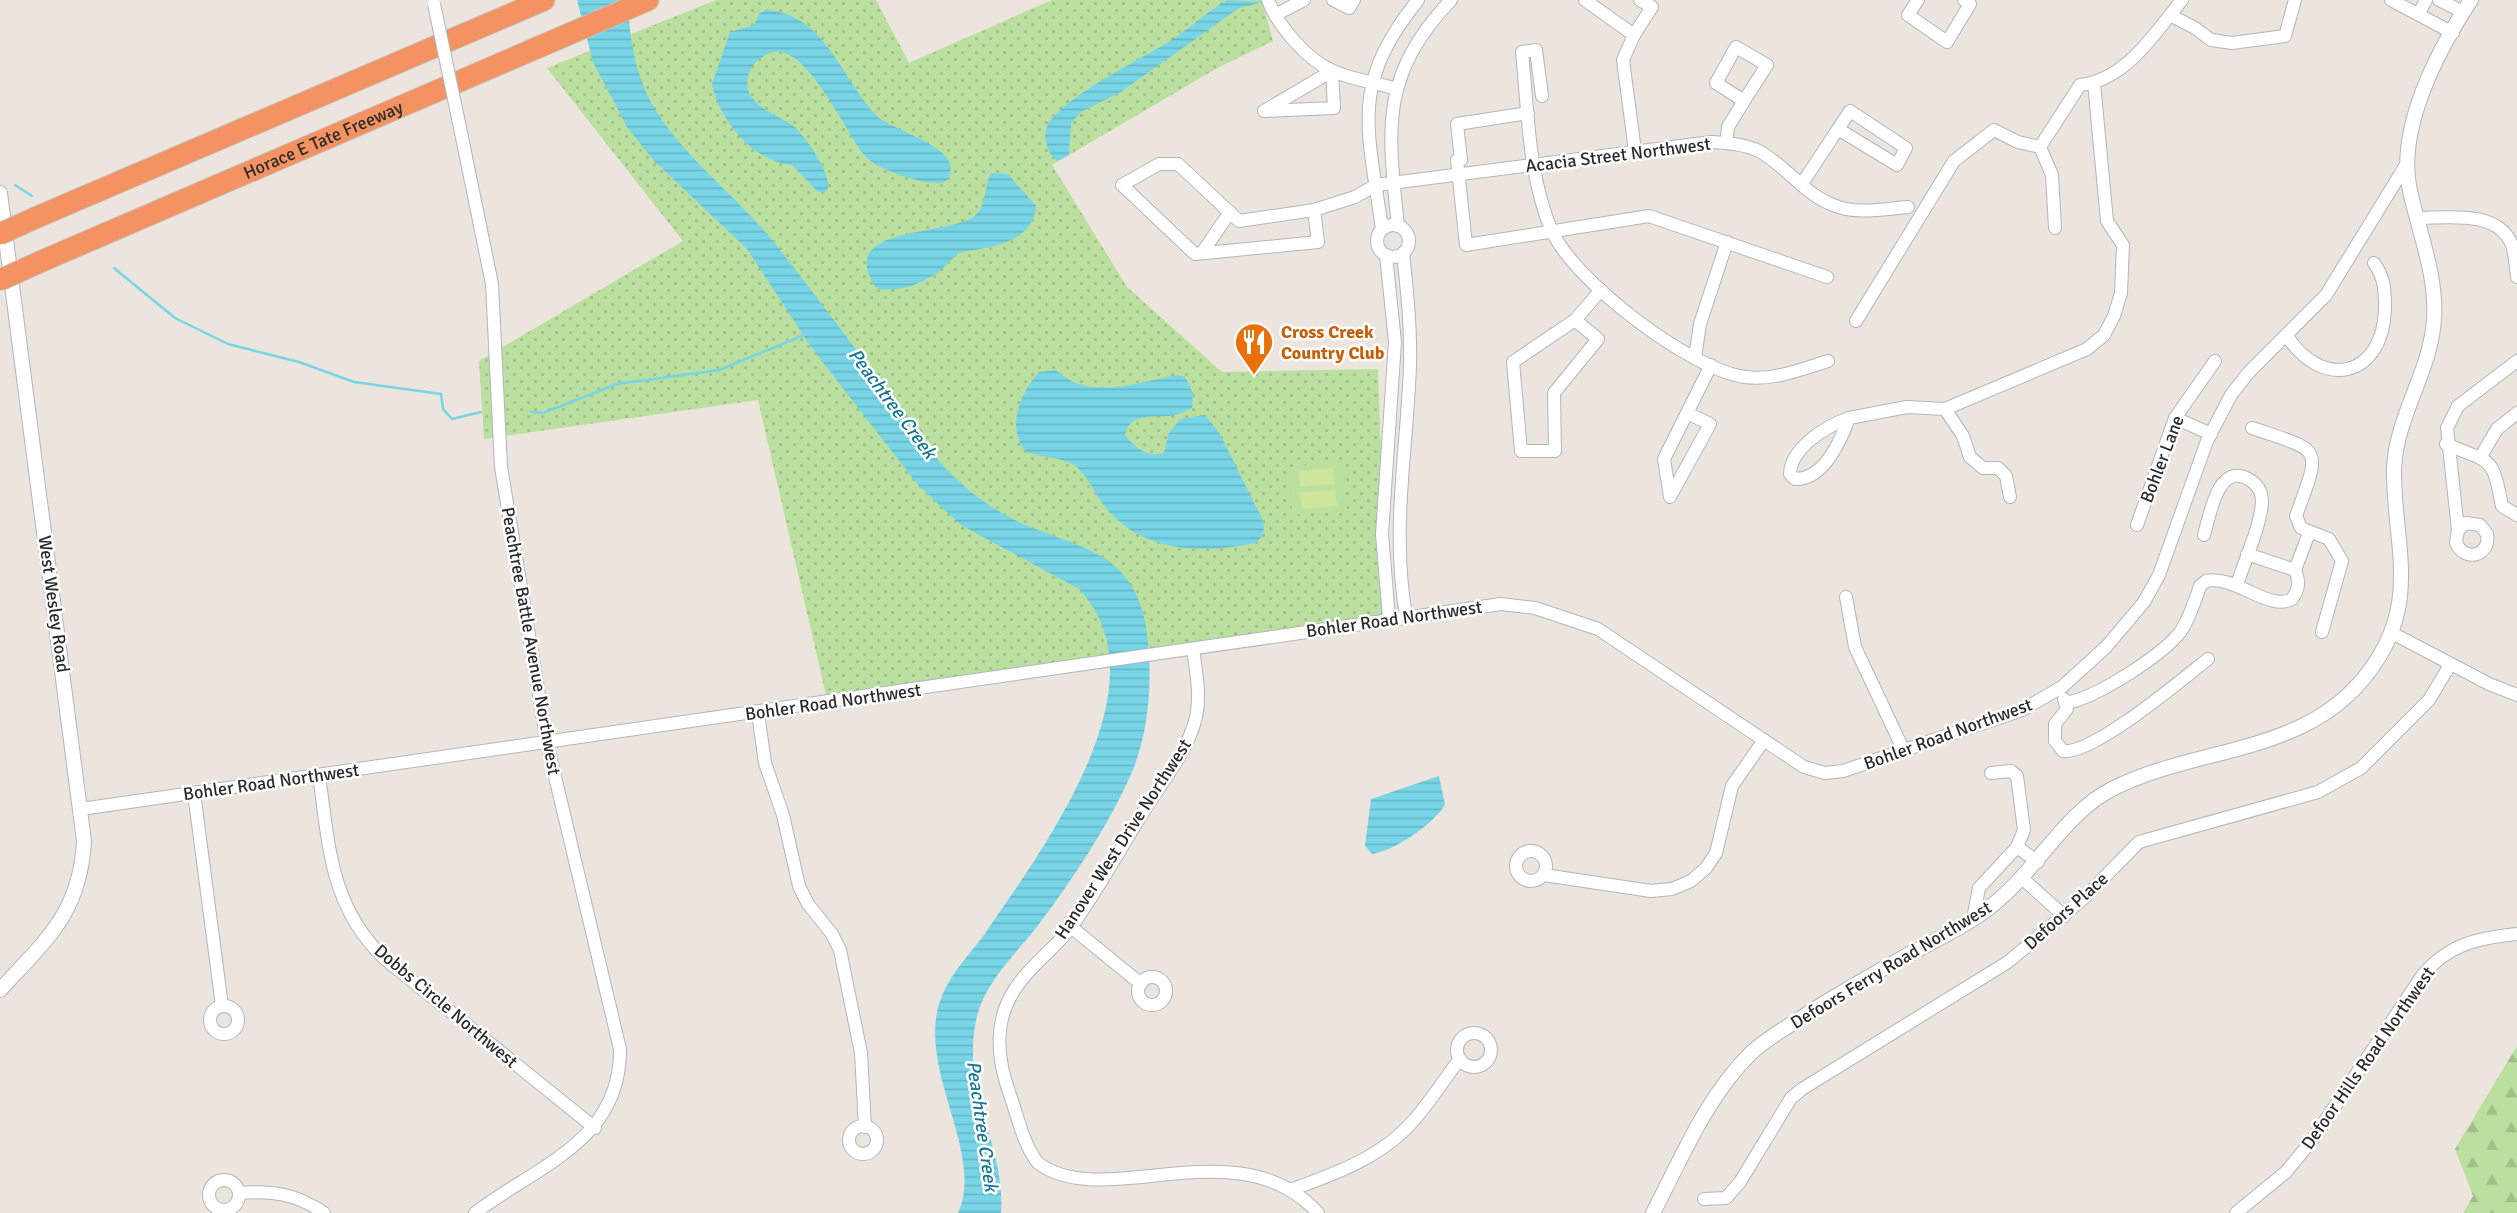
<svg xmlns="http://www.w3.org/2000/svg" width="2517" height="1213" font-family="Signika,sans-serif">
<defs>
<pattern id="grass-dots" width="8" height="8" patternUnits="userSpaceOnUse" patternTransform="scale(1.75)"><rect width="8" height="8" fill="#bbdf9e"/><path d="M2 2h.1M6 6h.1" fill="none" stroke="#a1c088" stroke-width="1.8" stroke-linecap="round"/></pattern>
<pattern id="forest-firs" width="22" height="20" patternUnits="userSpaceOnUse" patternTransform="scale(1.75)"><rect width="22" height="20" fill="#bbdf9e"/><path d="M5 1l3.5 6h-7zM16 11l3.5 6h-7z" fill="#a1c088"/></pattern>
<pattern id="water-rules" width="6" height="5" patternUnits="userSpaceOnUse" patternTransform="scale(1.75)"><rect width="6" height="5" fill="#78d5e7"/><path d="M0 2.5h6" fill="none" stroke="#68b7c6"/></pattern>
</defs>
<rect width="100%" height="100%" fill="#ece5de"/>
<!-- grass -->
<polygon fill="url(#grass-dots)" points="716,0 876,0 909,63 1052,0 1262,0 1273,41 1219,67 1052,165 1127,287 1222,372 1378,369 1387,616 826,695 758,400 484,439 479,361 683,241 547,68"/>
<!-- forest -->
<polygon fill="url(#forest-firs)" points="2517,1046 2517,1213 2463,1213 2473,1196 2455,1149"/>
<!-- park -->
<polygon fill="#bbdf9e" points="1343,462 1347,510 1292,515 1288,467"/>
<!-- pitch -->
<g fill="#cde69a">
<polygon points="1333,468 1335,484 1300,487 1299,471"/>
<polygon points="1335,490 1337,506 1302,509 1300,492"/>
</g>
<!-- water -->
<g fill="url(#water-rules)">
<path d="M577,0H628C629,40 636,80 658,114C690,163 741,200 777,246C812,291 847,337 881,383C905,415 925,449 954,477C975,497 1001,515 1028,526C1079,547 1129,553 1144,617C1154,664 1151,727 1132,772C1110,823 1073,879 1039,924C1017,953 986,980 977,1016C959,1094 1006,1143 1001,1213H958C986,1152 913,1065 942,996C951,973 970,954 984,935C1040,852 1169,684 1079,589L961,525L918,485L811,347L747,249L654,161L627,127L593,62Z"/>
<path d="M1227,0L1263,2L1239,8L1121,92L1081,112L1071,123L1069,155L1057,161C1048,153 1043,140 1047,127C1058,100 1139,60 1165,44C1187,31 1205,13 1227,0Z"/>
<path d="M766,10C825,13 842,81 878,117C894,132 973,150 945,182C928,187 879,170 867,158C846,136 804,34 767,54C759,59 752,64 749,73C739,103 774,113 792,125C804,134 831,173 828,188L825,192H818L792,165C754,162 719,120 712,84L730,32L754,25L759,14Z"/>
<path d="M991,173L1008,174L1036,206C1033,238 1002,245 975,250C971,251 963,251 959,253C954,256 948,264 943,268C923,284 902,292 877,289C833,226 941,237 973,217C987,208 984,186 991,173Z"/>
<path d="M1056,370C1088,402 1138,382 1178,375L1185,377L1193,393L1192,408C1187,410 1181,414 1175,415C1157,419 1130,410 1125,435C1135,448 1148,458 1164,453L1169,433L1180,419L1205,415L1220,434L1262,519C1266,529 1264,537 1255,543C1201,554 1143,553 1105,507C1095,494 1086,472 1072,464C1058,456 1040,458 1025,451C1006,426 1021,392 1039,372Z"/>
<path d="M1439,776L1445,805C1432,825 1396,850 1372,854L1365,846L1371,799Z"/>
</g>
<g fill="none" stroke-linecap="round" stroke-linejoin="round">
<!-- stream -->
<g stroke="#78d5e7" stroke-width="2.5">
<polyline points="15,185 32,196"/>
<polyline points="114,268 175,318 228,344 299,362 354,382 441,394 443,409 452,419 481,412"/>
<polyline points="531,412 543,413 617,384 719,370 804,335"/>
</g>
<!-- minor casing -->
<g stroke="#b1b5be" stroke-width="14">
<g id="minor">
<path d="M1268,0C1278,26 1307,60 1333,71C1352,80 1376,82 1396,89"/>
<polyline points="1333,0 1349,8 1354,0"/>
<polyline points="1585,0 1634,35 1652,7 1640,0"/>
<polyline points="1918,0 1908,15 1947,42 1970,4 1964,0"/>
<polyline points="2391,0 2453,33"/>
<polyline points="2439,0 2463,12"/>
<polyline points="2419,13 2426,0"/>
<polyline points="1275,15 1304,0"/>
<polyline points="2170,15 2195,28 2211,40 2232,43 2285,36 2295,0"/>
<polyline points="1634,35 1623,60 1635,151"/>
<polygon points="1736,47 1767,65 1744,101 1716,83"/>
<polygon points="1332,71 1334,108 1264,111"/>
<path d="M1542,96L1536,50L1522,52C1528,111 1528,174 1551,229C1572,280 1691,370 1745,377C1773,381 1802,369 1828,361"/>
<polygon points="1850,111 1906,148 1897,165 1838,129"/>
<polyline points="1528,113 1457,124 1461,160 1457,160 1466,245 1649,216 1827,277"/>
<path d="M458,118L492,284L501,467L547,743L620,1049C621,1141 538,1165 475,1213"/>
<polyline points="1726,143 1728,127 1744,101"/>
<polyline points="2040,147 2052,175 2055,228"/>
<polygon points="1159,164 1178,164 1239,221 1314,210 1318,242 1195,254 1122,185"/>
<polyline points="1801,185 1838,129"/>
<path d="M1314,210L1355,197L1376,185L1711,142C1727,143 1744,144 1759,151C1786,166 1804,194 1833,205C1857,215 1883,209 1908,207"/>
<path d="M2416,218C2446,218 2498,209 2512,245C2515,255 2516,267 2517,277"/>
<circle cx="1393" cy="241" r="16"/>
<path d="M1398,226C1388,130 1379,76 1451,0"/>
<path d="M1382,229C1368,127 1349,86 1418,0"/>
<polyline points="1202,253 1230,212"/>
<path d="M1403,253C1407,290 1411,328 1410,365C1407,452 1391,528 1406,616"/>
<polyline points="1386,255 1395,342 1382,534 1389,618"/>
<polyline points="1575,320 1598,339 1554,393 1555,451 1521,451 1513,362 1575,320 1601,290"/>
<path d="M1856,321L1954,161L1994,130L2018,142L2040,147L2080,85C2126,80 2155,33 2182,0"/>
<path d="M2287,336C2323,391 2383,377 2385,309C2385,292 2385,278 2374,263"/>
<polyline points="1695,358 1700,324 1727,242"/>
<polyline points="1945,409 1963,436 1970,457 1983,468 1998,468 2006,476 2010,497"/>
<polyline points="1687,413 1710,424 1670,497 1664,459 1711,365"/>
<path d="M1849,418C1827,426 1791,447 1790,474L1795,479C1824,480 1841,440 1849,418L1907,407L1945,409L2087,349L2104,335L2114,316L2121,293L2123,245L2107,221L2094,83"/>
<polyline points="2175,418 2211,434"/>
<path d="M2252,428C2323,452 2322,445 2296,516L2301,528L2329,539L2342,561L2322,632"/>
<path d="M2446,444C2493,464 2492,455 2502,506L2517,515"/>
<polyline points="2480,458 2497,429 2517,413"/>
<polyline points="2137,525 2175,418 2215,361"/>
<path d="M2458,530L2466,523L2480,525L2487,534C2491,556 2465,563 2456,543L2458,530L2447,428L2458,406L2517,361"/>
<path d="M2204,535C2210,515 2218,460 2250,480C2258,485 2262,493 2262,502C2261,525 2244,562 2237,585"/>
<polyline points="2295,570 2309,533"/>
<polyline points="1846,597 1855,647 1904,751"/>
<polyline points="2392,633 2489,684 2517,695"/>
<path d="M1193,649C1196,672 1201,695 1196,717C1188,752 1160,784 1142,814C1119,851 1097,891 1072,926C1055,949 1030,965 1015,989C993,1022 997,1059 1010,1095C1018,1117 1023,1144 1038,1163C1105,1213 1238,1125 1318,1213"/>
<path d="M2064,699L2067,709L2055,724V741L2063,751C2093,755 2181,680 2208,659"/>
<path d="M2066,703C2096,698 2163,655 2181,631C2190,617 2195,601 2200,586L2206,581C2236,575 2269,612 2292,599C2299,589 2300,582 2295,570L2247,554"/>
<polyline points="758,713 765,763 783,815 799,886 808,904 832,934 840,950 861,1053 865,1127"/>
<path d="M319,775C329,846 330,907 385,959L595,1128"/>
<polyline points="194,793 222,1006"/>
<polyline points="81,809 1501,604 1535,608 1598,629 1804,767 1825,773 1843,771 2022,710 2062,687 2106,647 2144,602 2159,575 2207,441 2231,395 2249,372 2326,295 2406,165"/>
<polyline points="2017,847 2038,862"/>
<circle cx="1531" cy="866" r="15"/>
<polyline points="1544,875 1651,891 1672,889 1691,881 1706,868 1716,853 1732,786 1764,740"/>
<polyline points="2023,879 2064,916"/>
<polyline points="1973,919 1979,888 2017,847 2024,830 2017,776 2011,771 1991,773"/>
<polyline points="1071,927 1141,984"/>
<circle cx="1152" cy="991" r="14"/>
<circle cx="224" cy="1020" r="14"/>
<circle cx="1474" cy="1050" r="17"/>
<circle cx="863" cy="1140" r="14"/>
<circle cx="224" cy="1195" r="15"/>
<path d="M1293,1189C1337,1173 1382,1157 1414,1120C1431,1101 1444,1079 1460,1059"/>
<path d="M239,1193C271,1190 297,1194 324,1213"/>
<polyline points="1704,1199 1726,1198 1740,1182 1791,1098 1802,1089 2008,962 2084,898 2139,842 2318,792 2361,768 2429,700 2450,665"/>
<path d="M2236,1213L2286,1172L2313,1139L2422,976C2448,944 2478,938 2517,934"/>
</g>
</g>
<!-- tertiary casing -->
<g stroke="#b1b5be" stroke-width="16">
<g id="tertiary">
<path d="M0,193L84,841C80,913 47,939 0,990"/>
<path d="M1653,1213C1681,1159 1707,1096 1751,1053C1765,1040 1782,1030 1798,1020C1832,997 1868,977 1904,957C1935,940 1967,926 1995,903C2036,870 2066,812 2112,789C2203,743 2316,757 2377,660C2419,595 2393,538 2394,469C2396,416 2431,371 2434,319C2437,276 2419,232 2410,191C2396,129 2438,50 2471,0"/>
</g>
</g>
<!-- motorway casing -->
<g stroke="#c4c4c4" stroke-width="23">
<g id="motorway">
<polyline points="35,218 544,0"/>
<path id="s1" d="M42,261L648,0"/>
</g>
</g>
<!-- minor -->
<use href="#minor" stroke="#fff" stroke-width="12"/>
<!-- tertiary -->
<use href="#tertiary" stroke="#fff" stroke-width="14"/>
<!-- motorway -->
<use href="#motorway" stroke="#f49261" stroke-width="21"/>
<!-- minor-bridge casing -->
<g stroke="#b1b5be" stroke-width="14" stroke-linecap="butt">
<polyline id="minor-bridge" points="434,4 458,118"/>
</g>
<!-- motorway-bridge casing -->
<g stroke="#c4c4c4" stroke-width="23" stroke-linecap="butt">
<g id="motorway-bridge">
<polyline points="0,234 35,218"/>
<polyline points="0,280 42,261"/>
</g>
</g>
<!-- minor-bridge -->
<use href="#minor-bridge" stroke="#fff" stroke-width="12"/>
<!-- motorway-bridge -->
<use href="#motorway-bridge" stroke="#f49261" stroke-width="21"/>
</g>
<!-- icons -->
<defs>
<g id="restaurant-pin" transform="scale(2.0125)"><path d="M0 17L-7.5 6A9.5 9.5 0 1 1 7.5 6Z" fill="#e8710a" stroke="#fff"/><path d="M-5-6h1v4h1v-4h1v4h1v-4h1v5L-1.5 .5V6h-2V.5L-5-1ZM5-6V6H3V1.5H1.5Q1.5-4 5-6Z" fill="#fff"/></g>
</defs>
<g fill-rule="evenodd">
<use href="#restaurant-pin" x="1254" y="342"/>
</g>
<g text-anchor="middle" stroke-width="5" stroke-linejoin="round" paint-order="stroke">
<!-- street labels -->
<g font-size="18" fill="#2b2b2b" stroke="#fff">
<text dy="6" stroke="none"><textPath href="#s1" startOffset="306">Horace E Tate Freeway</textPath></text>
<text transform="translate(1618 155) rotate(-7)" y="6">Acacia Street Northwest</text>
<text transform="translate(2162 459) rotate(-69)" y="6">Bohler Lane</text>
<text transform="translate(54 604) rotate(82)" y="6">West Wesley Road</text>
<text transform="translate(1394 619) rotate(-8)" y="6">Bohler Road Northwest</text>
<text transform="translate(531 641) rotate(80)" y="6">Peachtree Battle Avenue Northwest</text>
<text transform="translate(833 702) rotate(-8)" y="6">Bohler Road Northwest</text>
<text transform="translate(1948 734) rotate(-20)" y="6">Bohler Road Northwest</text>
<text transform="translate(271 782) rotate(-8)" y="6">Bohler Road Northwest</text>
<text transform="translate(1123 839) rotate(-57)" y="6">Hanover West Drive Northwest</text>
<text transform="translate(2066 911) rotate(-42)" y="6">Defoors Place</text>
<text transform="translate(1891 965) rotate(-31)" y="6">Defoors Ferry Road Northwest</text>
<text transform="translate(446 1006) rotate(40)" y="6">Dobbs Circle Northwest</text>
<text transform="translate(2368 1058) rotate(-55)" y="6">Defoor Hills Road Northwest</text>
</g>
<!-- food labels -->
<g font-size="18" font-weight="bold" fill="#c56008" stroke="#fff" text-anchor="start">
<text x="1281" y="338">Cross Creek<tspan x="1281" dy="21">Country Club</tspan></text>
</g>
<!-- water labels -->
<g font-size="19" font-style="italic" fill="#167594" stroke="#fff">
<text transform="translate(893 403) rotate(53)" y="7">Peachtree Creek</text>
<text transform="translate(983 1126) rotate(82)" y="7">Peachtree Creek</text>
</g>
</g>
</svg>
